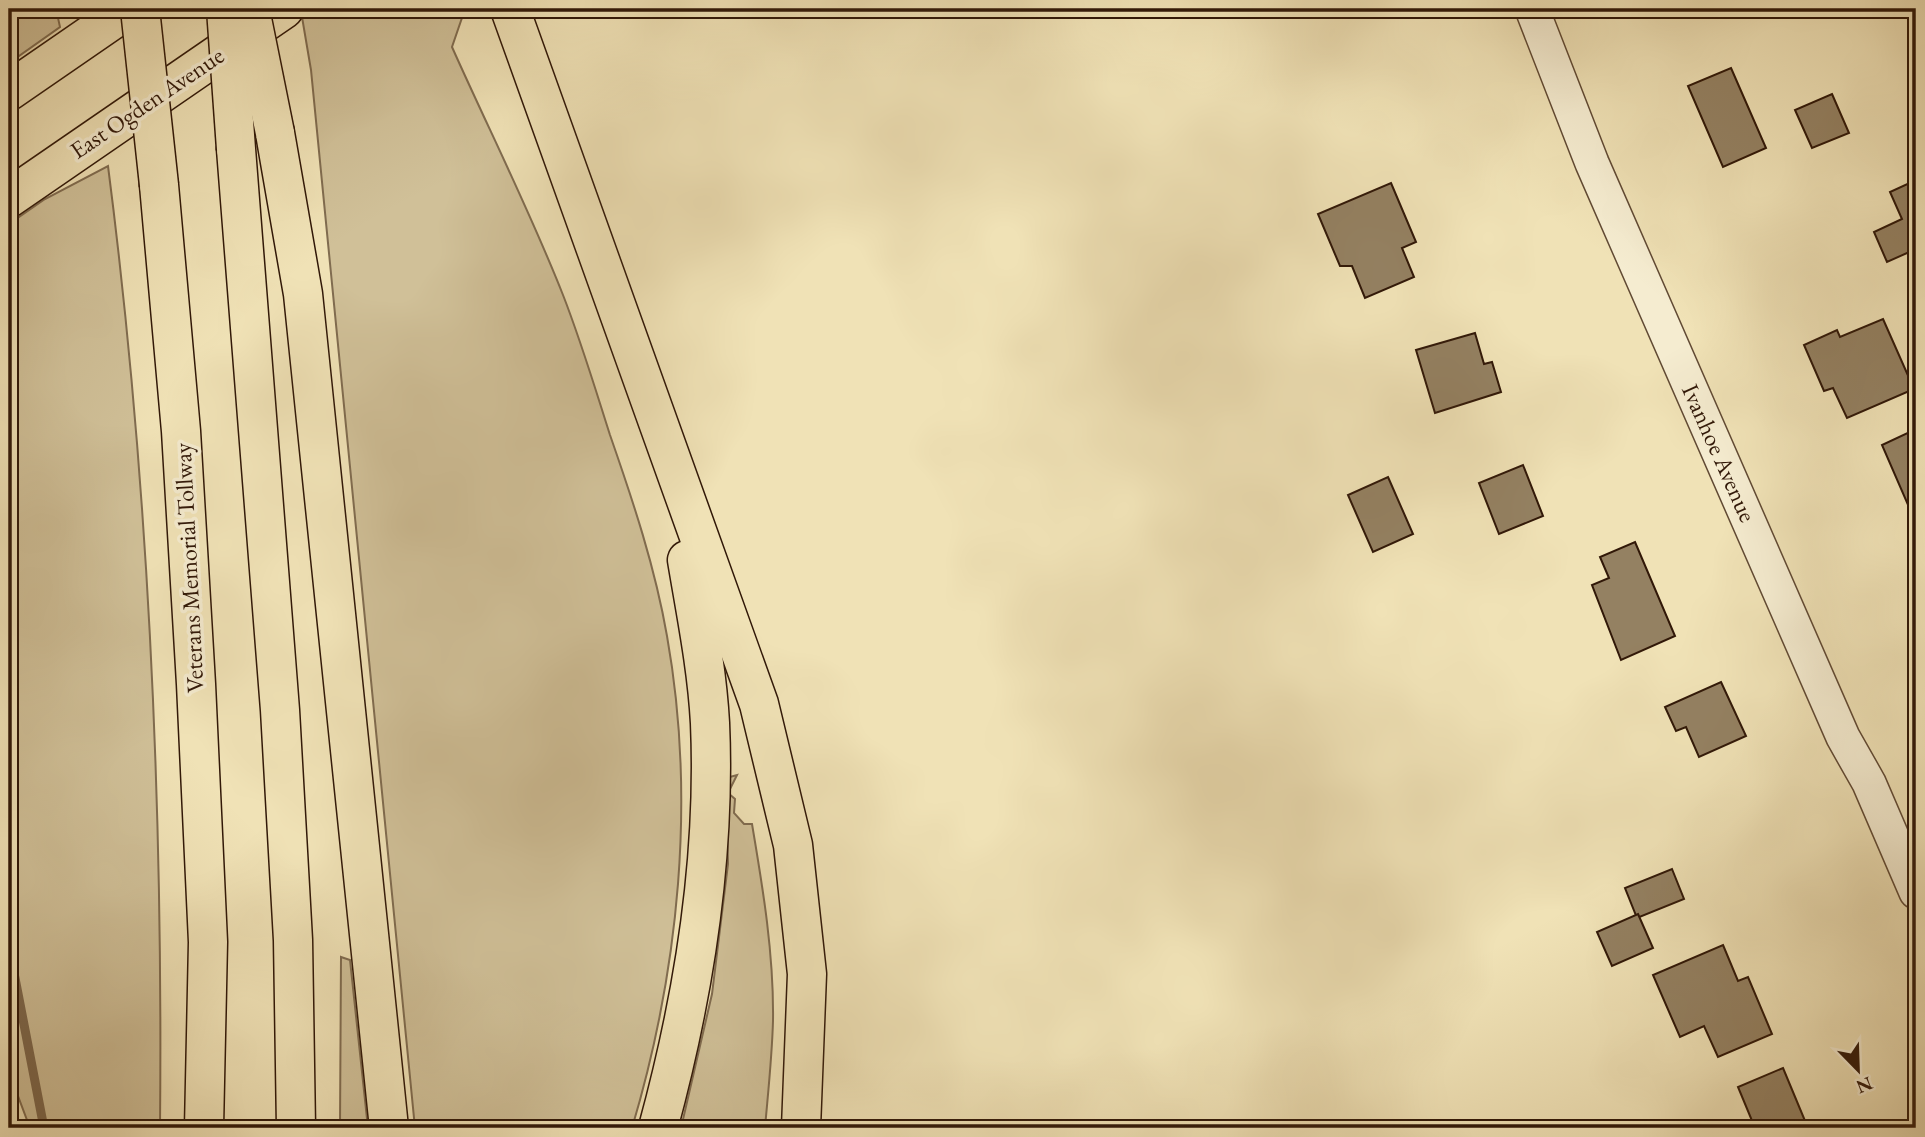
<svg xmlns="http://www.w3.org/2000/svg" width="1925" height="1137" font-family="'EB Garamond',serif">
<rect width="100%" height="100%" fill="#f0e2b6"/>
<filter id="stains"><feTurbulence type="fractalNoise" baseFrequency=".00286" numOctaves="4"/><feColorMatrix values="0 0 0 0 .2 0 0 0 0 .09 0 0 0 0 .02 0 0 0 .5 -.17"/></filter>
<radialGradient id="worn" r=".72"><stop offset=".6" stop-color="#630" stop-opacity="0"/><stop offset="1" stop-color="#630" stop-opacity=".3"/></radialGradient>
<!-- green -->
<g fill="#d0c098" stroke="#806c50" stroke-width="2">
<polygon points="9,9 70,9 58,18 60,27 9,63"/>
<path d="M316,9H465L452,47C489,130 530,211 563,295C581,341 595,388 610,435C633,501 655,567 667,636C696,799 679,970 632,1128H415L311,70L302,17Z"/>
<path d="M108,166C149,484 163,808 160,1128H30L9,1072V224L45,199Z"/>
<path d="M737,775L728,793L735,799L734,813L744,824H752C763,889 774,955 773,1021C772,1057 768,1093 765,1128H681L712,994L728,864L726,778Z"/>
<polygon points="341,957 350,960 368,1128 340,1128"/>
</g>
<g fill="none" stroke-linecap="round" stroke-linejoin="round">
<!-- stream -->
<g stroke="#7d684d" stroke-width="9">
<polyline points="9,759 11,759"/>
<polyline points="9,947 44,1128"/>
</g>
</g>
<!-- building -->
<g fill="#948162" stroke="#311808" stroke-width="2">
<polygon points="1731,68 1766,148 1723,167 1688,86"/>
<polygon points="1832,94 1849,133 1812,148 1795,110"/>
<polygon points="1916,180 1916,249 1887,262 1874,232 1902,219 1890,192"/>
<polygon points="1391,183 1416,242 1402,248 1414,277 1365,298 1352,266 1340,266 1318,214"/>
<polygon points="1883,319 1914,389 1847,418 1833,388 1824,391 1804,345 1837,330 1840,337"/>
<polygon points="1475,333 1484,364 1492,362 1501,392 1435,413 1416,350"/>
<polygon points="1916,429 1916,512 1912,514 1882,445"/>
<polygon points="1523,465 1543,516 1499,534 1479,483"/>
<polygon points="1388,477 1413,534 1373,552 1348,495"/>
<polygon points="1635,542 1675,636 1621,660 1592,585 1609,578 1600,557"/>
<polygon points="1721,682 1746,736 1699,757 1686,727 1676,731 1665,707"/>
<polygon points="1672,869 1684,899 1637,918 1625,888"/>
<polygon points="1638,914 1653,948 1612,966 1597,932"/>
<polygon points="1723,945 1738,981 1748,977 1772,1034 1718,1057 1704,1026 1680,1037 1653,975"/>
<polygon points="1783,1068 1808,1128 1755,1128 1738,1087"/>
</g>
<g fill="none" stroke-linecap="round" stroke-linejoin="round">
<!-- minor casing -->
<g stroke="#614a34" stroke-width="36">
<polyline id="minor" points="1532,9 1592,163 1843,737 1869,783 1916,892"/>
</g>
<!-- major casing -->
<g stroke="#311808" stroke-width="41">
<g id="major">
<polyline points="9,91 128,9"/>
<polyline points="9,198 284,9"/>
</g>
</g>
<!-- highway casing -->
<g stroke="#311808" stroke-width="41">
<g id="highway">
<polyline points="510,9 759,704 793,845 807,974 801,1128"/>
<polyline points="275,133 303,294 389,1128"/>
<polyline points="236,149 280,710 293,940 296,1128"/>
<polyline points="159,185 181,431 196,684 208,942 204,1128"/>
<path d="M658,1128C694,996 716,861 710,723C707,668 696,614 687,560"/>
</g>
</g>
<!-- minor -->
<use href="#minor" stroke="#f5ecd0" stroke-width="33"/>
<!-- major -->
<use href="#major" stroke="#f0e2b6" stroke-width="38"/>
<!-- highway -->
<use href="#highway" stroke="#f0e2b6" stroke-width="38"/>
<!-- highway-bridge casing -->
<g stroke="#311808" stroke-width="41" stroke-linecap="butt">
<g id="highway-bridge">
<polyline points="140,9 159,185"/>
<polyline points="226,9 236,149"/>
<polyline points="250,9 275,133"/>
</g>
</g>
<!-- highway-bridge -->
<use href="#highway-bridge" stroke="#f0e2b6" stroke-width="38"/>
</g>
<g text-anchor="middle" stroke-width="7" stroke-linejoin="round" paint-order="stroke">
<!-- street labels -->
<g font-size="24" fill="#311808" stroke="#f5ecd0">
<text transform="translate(147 103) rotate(-34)" y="8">East Ogden Avenue</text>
<text transform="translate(1719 453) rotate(66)" y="8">Ivanhoe Avenue</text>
<text transform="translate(189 568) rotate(-93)" y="8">Veterans Memorial Tollway</text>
</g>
</g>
<!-- margin -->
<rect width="1925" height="1137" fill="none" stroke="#f0e2b6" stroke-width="35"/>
<rect x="10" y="10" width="1904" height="1116" fill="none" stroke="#311808" stroke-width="3.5"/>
<rect x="18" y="18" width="1890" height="1102" fill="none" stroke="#311808" stroke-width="2"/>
<!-- north arrow -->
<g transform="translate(1858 1070) rotate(157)" stroke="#f5ecd0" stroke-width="5" paint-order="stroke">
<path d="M0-5L12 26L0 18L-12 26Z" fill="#311808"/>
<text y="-10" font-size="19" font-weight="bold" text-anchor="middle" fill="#311808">N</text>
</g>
<rect width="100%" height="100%" filter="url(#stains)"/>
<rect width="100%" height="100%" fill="url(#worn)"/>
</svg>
